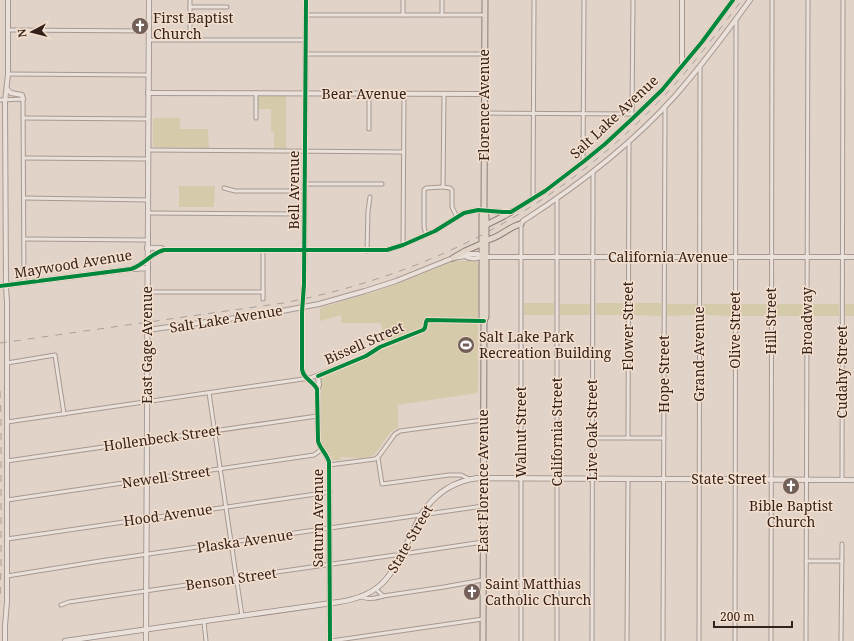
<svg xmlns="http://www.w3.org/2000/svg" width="854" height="641" font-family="'Noto Serif',serif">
<rect width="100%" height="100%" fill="#e2d3c8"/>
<!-- green -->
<g fill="#d5caaa">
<polygon points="257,95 286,96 286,149 274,149 274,132 271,132 271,109 257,109"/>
<polygon points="153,118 180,118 180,129 208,129 209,149 206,148 154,147 153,146"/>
<polygon points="179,186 215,186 214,207 179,207"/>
<path d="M455,261H476L478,263V391H477V393L398,405V428C385,431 381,454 369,457C360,459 350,457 340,457L341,460H333C330,453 323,448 321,440V377L367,358L375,351L386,346L382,337V326L380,323H341V315L320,321V308L380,290L423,274L451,262Z"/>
<rect x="524" y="303" width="30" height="12"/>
<rect x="596" y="303" width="29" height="12"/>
<polygon points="631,303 661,303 661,316 631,315"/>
<rect x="560" y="304" width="30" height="11"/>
<polygon points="667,304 697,304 697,315 667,316"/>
<polygon points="703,304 733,304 732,316 703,315"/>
<rect x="738" y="304" width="30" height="12"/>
<rect x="774" y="304" width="30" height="12"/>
<rect x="810" y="304" width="29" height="12"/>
<rect x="845" y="304" width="9" height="12"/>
</g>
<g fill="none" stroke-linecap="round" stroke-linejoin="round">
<!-- minor casing -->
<g stroke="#a79992" stroke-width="5">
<g id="minor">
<polyline points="190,0 190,40"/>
<polyline points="190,7 227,7"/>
<polyline points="306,15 485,15"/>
<polyline points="403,15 403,0"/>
<polyline points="442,15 442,0"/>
<polyline points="8,30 149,31"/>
<polyline points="149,40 306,40"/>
<polyline points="306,54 485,54"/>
<polyline points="8,74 148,75"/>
<polyline points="256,93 256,118"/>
<polyline points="444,94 443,187 450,188 452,190 452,207 457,217"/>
<polyline points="0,100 23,99 24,283"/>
<polyline points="484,113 632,114"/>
<polyline points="632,114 633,0"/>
<polyline points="23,118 148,119"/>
<polyline points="369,129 369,94"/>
<polyline points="148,150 403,152"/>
<polyline points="24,158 148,159"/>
<polyline points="583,162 584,0"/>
<polyline points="305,184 382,184"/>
<polyline points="224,188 235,191 305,191"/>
<polyline points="24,198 148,200"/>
<polyline points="533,198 534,0"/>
<polyline points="148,213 305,214"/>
<polyline points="426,235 424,227 424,190 426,188 443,187"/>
<polyline points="24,239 147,240"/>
<polyline points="403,245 404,94"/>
<polyline points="263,250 263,299"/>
<polyline points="367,251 368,211 370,197"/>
<polyline points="147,292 263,292"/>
<polyline points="7,363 55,355 64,414"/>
<polyline points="209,393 242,616"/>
<polyline points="7,422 310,378 366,356 380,347 423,330 425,328 426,322 427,320 484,321"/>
<polyline points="592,438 664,438"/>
<polyline points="628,438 629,142"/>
<polyline points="378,458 382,484 449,475 461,475 469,479"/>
<polyline points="7,461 317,416"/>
<polyline points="329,465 375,459 379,456 395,434 400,431 483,420"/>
<polyline points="842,480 843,0"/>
<polyline points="7,500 314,455 322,449"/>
<polyline points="7,539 330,492"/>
<polyline points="403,552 409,553 483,542"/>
<polyline points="806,561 842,561"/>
<polyline points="7,576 100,561 483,506"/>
<polyline points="376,589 383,596"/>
<path d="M362,597C369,600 376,598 383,596L444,587L483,580"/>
<polyline points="61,605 69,602 395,555 401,557"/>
<polyline points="204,622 206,641"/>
<polyline points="331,641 483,619"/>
<polyline points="521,641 521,224"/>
<polyline points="557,641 557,198"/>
<polyline points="592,641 593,172"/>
<polyline points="627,641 628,479"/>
<polyline points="663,641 665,107"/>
<polyline points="699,641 700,66"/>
<polyline points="735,641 736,19"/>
<polyline points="771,641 772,0"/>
<polyline points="806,641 808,0"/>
<polyline points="841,641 842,544"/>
</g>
</g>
<!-- tertiary casing -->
<g stroke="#a79992" stroke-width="6">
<g id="tertiary">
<path d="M306,0L304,284L302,312V369C303,379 313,381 317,389L318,441C320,449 327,454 329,462L330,641"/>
<polyline points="682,66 682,0"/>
<polyline points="7,89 11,93 22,95 23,99"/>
<polyline points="148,93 484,94"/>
<path d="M521,224L523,221C579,185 631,145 675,96C702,65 726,33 750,0"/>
<path d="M465,256C469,259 476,259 481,257H854"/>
<path d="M0,286L131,269C144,265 151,253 164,250H387L403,245L435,231L464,213L478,210L503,212H511L545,191L583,162L605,144L632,119L662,90L702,42L733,0"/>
<polyline points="147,330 266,314 319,304 365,291 396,281 453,258 465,256 468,254 478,254 481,257"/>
<polyline points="317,390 319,385 318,376"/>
<polyline points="5,641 5,626 7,601 7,302 6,286 5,102 8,74 8,0"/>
</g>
</g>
<!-- secondary casing -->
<g stroke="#968982" stroke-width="6">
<g id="secondary">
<polyline points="147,248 161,248 164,250"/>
<polyline points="131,269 148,268"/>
<path d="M65,641L339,602C377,596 389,581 405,548C410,537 415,526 421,515C435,493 453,481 478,478L854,480"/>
<polyline points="146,641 149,0"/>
</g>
</g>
<!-- primary casing -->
<g stroke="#8c7f79" stroke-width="7">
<g id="primary">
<polyline points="486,225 504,216 511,212"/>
<path d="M486,240C499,239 509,226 521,224"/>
<polyline points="453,258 465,251 481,244"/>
<polyline points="484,321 486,317 486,216 484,211 485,0"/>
<polyline points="483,641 484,324 484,321 482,317 482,215 484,211"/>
</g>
</g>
<!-- minor -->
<use href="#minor" stroke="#eae1da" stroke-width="3"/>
<!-- tertiary -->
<use href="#tertiary" stroke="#eae1da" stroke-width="4"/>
<!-- secondary -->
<use href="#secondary" stroke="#eae1da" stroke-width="4.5"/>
<!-- primary -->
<use href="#primary" stroke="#e2d6cb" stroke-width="5"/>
<!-- rail -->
<g stroke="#a9a19b" stroke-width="1" stroke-dasharray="7 7" stroke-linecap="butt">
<path d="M0,343L283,303C441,273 576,198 682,76C703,52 722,26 742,0"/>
<polyline points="0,391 1,416 1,566 0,602"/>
</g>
<!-- cycleway casing -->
<g stroke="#f5dfcd" stroke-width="6">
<g id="cycleway">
<path d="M306,0L304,284L302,312V369C303,379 313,381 317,389L318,441C320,449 327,454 329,462L330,641"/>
<path d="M0,286L131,269C144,265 151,253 164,250H387L403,245L435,231L464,213L478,210L503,212H511L545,191L583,162L605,144L632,119L662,90L702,42L733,0"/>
<polyline points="318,376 366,356 380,347 423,330 425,328 426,322 427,320 484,321"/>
</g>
</g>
<!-- cycleway -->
<use href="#cycleway" stroke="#00873e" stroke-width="4"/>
</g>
<!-- icons -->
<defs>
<g id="church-disc" transform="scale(0.9)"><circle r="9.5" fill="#715f58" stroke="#f5dfcd"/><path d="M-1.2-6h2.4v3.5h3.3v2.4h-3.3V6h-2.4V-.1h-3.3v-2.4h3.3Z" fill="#fff"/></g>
<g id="stadium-disc" transform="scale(0.9)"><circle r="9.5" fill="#715f58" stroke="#f5dfcd"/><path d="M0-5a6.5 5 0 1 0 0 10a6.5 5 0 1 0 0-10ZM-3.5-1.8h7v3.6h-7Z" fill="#fff"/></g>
</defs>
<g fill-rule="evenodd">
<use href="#church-disc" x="140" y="26"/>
<use href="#stadium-disc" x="466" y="345"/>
<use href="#church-disc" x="791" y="486"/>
<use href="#church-disc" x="472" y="592"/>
</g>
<g text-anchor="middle" stroke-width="3" stroke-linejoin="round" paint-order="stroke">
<!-- poi labels -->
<g font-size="14" fill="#34211b" stroke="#f5dfcd" text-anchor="start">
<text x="153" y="23">First Baptist<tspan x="153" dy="16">Church</tspan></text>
<text x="479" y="342">Salt Lake Park<tspan x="479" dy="16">Recreation Building</tspan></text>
<text x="791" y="511" text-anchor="middle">Bible Baptist<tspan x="791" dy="16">Church</tspan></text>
<text x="485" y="589">Saint Matthias<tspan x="485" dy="16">Catholic Church</tspan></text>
</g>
<!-- street labels -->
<g font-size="14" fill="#34211b" stroke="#f5dfcd">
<text x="364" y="99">Bear Avenue</text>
<text transform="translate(484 105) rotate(-90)" y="5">Florence Avenue</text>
<text transform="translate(614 117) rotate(-43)" y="5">Salt Lake Avenue</text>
<text transform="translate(294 190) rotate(-90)" y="5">Bell Avenue</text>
<text x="668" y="262">California Avenue</text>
<text transform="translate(73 264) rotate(-9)" y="5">Maywood Avenue</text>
<text transform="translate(226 319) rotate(-9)" y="5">Salt Lake Avenue</text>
<text transform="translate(771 321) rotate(-90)" y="5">Hill Street</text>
<text transform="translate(807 321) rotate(-90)" y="5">Broadway</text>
<text transform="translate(628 326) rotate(-90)" y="5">Flower Street</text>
<text transform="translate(735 330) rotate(-90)" y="5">Olive Street</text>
<text transform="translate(364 343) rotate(-24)" y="5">Bissell Street</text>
<text transform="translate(147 345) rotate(-90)" y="5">East Gage Avenue</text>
<text transform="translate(699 354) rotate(-90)" y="5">Grand Avenue</text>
<text transform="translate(842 372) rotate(-90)" y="5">Cudahy Street</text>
<text transform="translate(664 374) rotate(-90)" y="5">Hope Street</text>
<text transform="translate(592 430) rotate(-90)" y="5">Live Oak Street</text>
<text transform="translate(521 432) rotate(-90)" y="5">Walnut Street</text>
<text transform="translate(557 432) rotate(-90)" y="5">California Street</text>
<text transform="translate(162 438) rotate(-8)" y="5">Hollenbeck Street</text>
<text transform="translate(166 477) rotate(-8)" y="5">Newell Street</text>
<text x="729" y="484">State Street</text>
<text transform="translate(483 481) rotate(-90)" y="5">East Florence Avenue</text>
<text transform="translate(168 515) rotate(-8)" y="5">Hood Avenue</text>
<text transform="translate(318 518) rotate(-90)" y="5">Saturn Avenue</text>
<text transform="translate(410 539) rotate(-60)" y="5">State Street</text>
<text transform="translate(245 541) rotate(-8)" y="5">Plaska Avenue</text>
<text transform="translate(231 579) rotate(-8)" y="5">Benson Street</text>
</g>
</g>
<!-- north arrow -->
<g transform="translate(32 32) rotate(263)" stroke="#f5dfcd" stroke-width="3" paint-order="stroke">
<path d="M0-3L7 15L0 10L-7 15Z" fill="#34211b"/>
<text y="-6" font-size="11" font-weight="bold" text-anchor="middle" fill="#34211b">N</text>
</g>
<!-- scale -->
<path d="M714 621v6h78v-6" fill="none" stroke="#34211b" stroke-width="2"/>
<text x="720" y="621" font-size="12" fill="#34211b" stroke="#f5dfcd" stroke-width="3" paint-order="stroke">200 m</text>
</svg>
